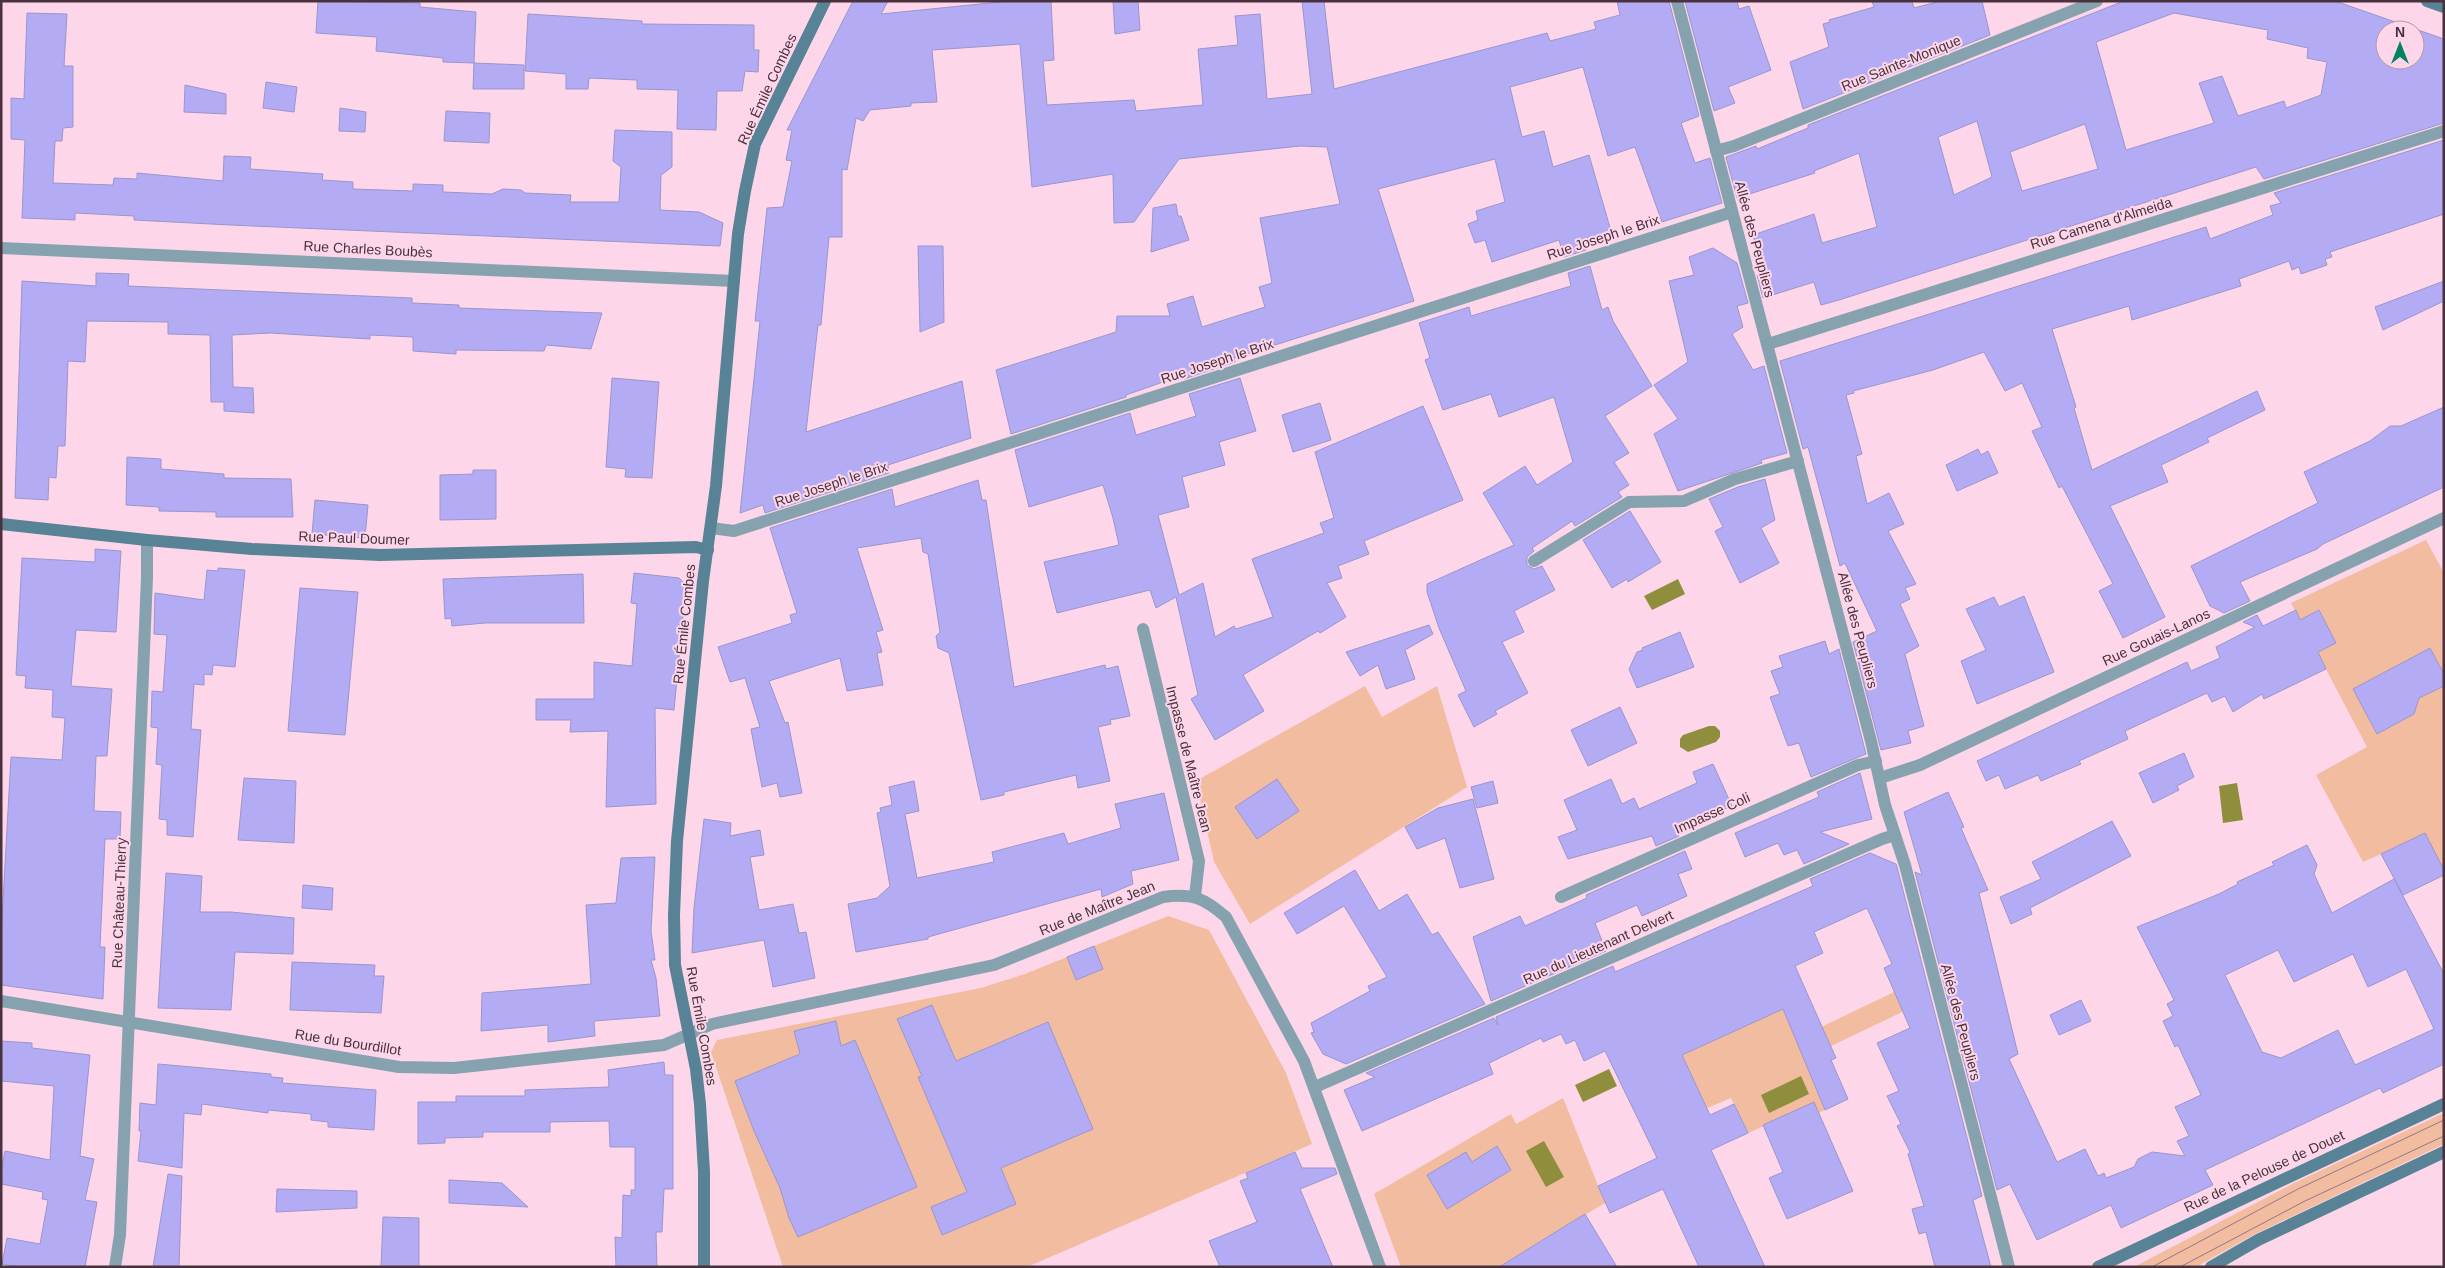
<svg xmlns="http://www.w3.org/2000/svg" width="2445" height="1268" font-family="Arial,sans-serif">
<rect width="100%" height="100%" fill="#fdd7e9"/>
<!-- green -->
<g fill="#f2bca0">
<polygon points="2426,540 2444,573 2444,870 2425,834 2363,862 2316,775 2367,747 2291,603"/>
<polygon points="1365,686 1382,717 1437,686 1467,787 1250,924 1214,862 1196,781"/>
<polygon points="1168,916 1209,930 1286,1073 1312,1144 1027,1267 783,1267 711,1052 717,1040 981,988 1025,974"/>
<polygon points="1769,977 1796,1039 1915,982 1921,1003 1804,1059 1825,1110 1787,1127 1764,1126 1748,1133 1731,1098 1664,1126 1645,1034"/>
<polygon points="1563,1098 1605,1203 1498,1267 1401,1267 1374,1194 1511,1114 1516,1124"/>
<polygon points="2444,1113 2444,1144 2253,1235 2196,1267 2134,1267 2294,1183"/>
</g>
<!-- water -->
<g fill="#8f8e3c">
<polygon points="1678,579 1685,594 1652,610 1644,596"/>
<polygon points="1709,726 1715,726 1720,731 1720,737 1716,742 1688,752 1680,747 1680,739 1683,735"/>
<polygon points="2237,783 2243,820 2223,823 2219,786"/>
<polygon points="1609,1069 1617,1086 1583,1102 1575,1085"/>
<polygon points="1801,1076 1809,1094 1769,1113 1761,1095"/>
<polygon points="1544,1141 1564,1177 1546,1187 1526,1151"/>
</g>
<!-- building -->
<g fill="#b3acf5" stroke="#9b95cd" fill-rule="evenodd">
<polygon points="318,1 420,3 420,7 476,12 474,63 443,62 443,58 376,51 377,37 316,33"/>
<polygon points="853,1 888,1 881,14 1010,1 1051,1 1054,60 1043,61 1047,105 1134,100 1136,111 1203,105 1198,49 1238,45 1235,16 1260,14 1267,99 1312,94 1302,1 1324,1 1334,89 1547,33 1550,41 1596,29 1594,22 1620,15 1617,1 1669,1 1699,116 1681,123 1695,163 1710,158 1722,203 1662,222 1635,147 1608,156 1583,67 1510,87 1522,137 1544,131 1553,167 1589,155 1613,238 1585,247 1586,250 1564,257 1559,240 1492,262 1485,240 1475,243 1468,224 1478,220 1476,211 1505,202 1495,159 1378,189 1414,301 1234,358 1235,362 1184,379 1183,375 1126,395 1126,397 1011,434 996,370 1116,332 1117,316 1170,316 1167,304 1193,296 1202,327 1265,307 1259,287 1272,283 1260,218 1340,204 1327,147 1300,146 1179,159 1134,222 1114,223 1113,174 1032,187 1020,44 932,50 937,102 911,103 911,106 870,110 863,121 856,118 847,170 842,169 842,237 829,237 821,325 818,325 806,432 962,381 971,438 888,465 889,473 765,513 763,505 740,513 760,321 755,321 767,208 783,207 792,161 786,160 792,130 787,130"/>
<polygon points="1113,1 1138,1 1140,30 1115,34"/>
<polygon points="1685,1 1737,1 1739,9 1749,6 1771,70 1728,87 1735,103 1714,111"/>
<polygon points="1872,1 1912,1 1914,8 1941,1 1982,1 1990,35 1803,109 1790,62 1829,47 1823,24 1830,22 1829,20 1874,7"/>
<path d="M2124,1H2335L2444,39V123L2264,179L2256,167L1839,300L1821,305L1814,282L1763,298L1757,275L1764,279L1753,235L1814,214L1822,243L1877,227L1859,153L1814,171L1815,173L1737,198L1726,157L1756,146L1757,149L1808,128V125ZM2174,13L2268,30L2267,39L2308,48L2307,58L2327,62L2321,95L2286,108L2284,101L2238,116L2222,76L2199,83L2214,123L2126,150L2096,42ZM2385,30H2415V60H2385ZM1977,121L1992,177L1954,195L1938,137ZM2085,124L2098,169L2022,191L2010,152Z"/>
<polygon points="27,13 67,14 64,66 73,66 73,127 63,128 62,141 55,141 53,183 113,185 114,178 137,179 137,173 223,181 224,156 251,157 250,169 323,174 322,180 353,182 353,189 413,191 413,184 443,185 443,192 492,194 503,189 521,190 525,193 571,195 570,202 619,202 621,167 613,161 615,130 672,132 672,167 661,175 660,210 699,212 723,223 720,246 230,225 134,220 134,216 75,213 75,220 22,218 25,140 11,139 11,98 24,99"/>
<polygon points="528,14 642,21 642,24 754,25 754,50 759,50 758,72 745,71 742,91 717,91 716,130 677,129 678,90 637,89 637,80 589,78 588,89 566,89 566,74 525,71"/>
<polygon points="474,63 524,65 524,89 473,89"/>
<polygon points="266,82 297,87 294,112 263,108"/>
<polygon points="185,85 226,94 226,114 184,112"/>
<polygon points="340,108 366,112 365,132 339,131"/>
<polygon points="446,111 490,113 489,143 444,141"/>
<polygon points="2444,140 2444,214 2330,252 2332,257 2325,259 2327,265 2301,274 2299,267 2292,270 2289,261 2239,279 2241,286 2132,320 2129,306 2052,329 2076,407 2074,408 2092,470 2257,391 2265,410 2207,438 2209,442 2161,465 2168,482 2110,506 2165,617 2123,638 2099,591 2113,584 2062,486 2059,488 2032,431 2042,427 2022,383 2005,391 1984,352 1933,370 1853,391 1854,393 1846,395 1862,454 1856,456 1867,504 1889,493 1904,524 1888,531 1916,584 1905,588 1910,599 1900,604 1919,646 1905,654 1924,726 1908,731 1911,743 1881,750 1853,642 1877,631 1845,563 1840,566 1808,447 1803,449 1780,361 2206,227 2210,239 2273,215 2270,206 2281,203 2274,193"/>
<polygon points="1176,204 1178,216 1181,216 1189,240 1151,252 1153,208"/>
<polygon points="918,246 943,246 944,322 920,332"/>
<polygon points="1713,248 1737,263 1748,303 1737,306 1743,327 1732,334 1753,370 1764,366 1787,453 1761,460 1762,463 1678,491 1654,434 1678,419 1654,385 1688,362 1669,281 1694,275 1689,257"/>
<polygon points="1590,266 1602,310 1608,307 1613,321 1652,386 1605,416 1629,453 1614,462 1629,485 1618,492 1622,497 1575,526 1572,521 1532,548 1534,551 1527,557 1527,565 1534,569 1542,566 1555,590 1514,611 1524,632 1502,642 1528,693 1495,711 1497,714 1474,727 1458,695 1466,691 1439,628 1427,592 1427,584 1514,545 1483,493 1525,466 1537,485 1573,462 1554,397 1499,417 1491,394 1443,410 1425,360 1430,358 1419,323 1469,307 1471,316 1571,286 1568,273"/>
<polygon points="96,273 129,274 128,286 412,298 412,303 459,305 459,308 602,313 591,349 546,345 544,351 456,350 456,354 413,351 413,337 370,335 370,339 270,333 232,335 233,387 253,388 254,413 224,411 224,402 211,402 210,335 168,334 168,322 87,321 85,362 68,361 65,446 58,446 56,478 49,477 48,500 15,498 22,281 96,286"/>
<polygon points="2444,281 2444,301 2383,330 2375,307"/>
<polygon points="612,378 659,382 652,478 625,477 626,469 606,467"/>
<polygon points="1240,378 1256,431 1219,442 1225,465 1182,477 1189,507 1158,515 1179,595 1203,583 1215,637 1234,626 1236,629 1273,617 1252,559 1324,533 1320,523 1334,518 1315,452 1423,406 1463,500 1364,541 1369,554 1338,566 1342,578 1327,583 1346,617 1320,633 1318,631 1243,675 1264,711 1215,740 1191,699 1198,695 1176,597 1156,608 1150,590 1057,613 1044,562 1119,545 1113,518 1103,485 1029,507 1015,450 1130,413 1136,435 1196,416 1189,394"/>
<polygon points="1320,403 1331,440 1293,452 1282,415"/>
<polygon points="2444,407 2444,487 2323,544 2317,549 2240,582 2250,601 2224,613 2210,606 2191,566 2318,503 2304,472 2370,441 2390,426 2401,426"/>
<polygon points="1978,449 1981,455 1988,451 1998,473 1957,491 1946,465"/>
<polygon points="127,457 161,459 161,469 224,474 224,478 291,479 293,517 216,517 216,512 159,511 159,507 126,505"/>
<polygon points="473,470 496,470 496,519 440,520 440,475 473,474"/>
<polygon points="1765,479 1775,520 1761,528 1779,563 1740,583 1715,531 1723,527 1709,499 1738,487"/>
<polygon points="978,480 982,500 986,500 1014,687 1105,665 1106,669 1118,666 1130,716 1110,720 1111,724 1098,727 1110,781 1078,788 1076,775 1004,792 1004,795 981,800 949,653 938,648 936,636 940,632 928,554 923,552 921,538 857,548 883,630 876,632 882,652 877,653 883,685 847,691 840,658 769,681 785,723 788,722 802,793 780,797 777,783 762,787 751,729 760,727 745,678 730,682 718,647 792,623 790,615 797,613 770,528 892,489 895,507"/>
<polygon points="315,500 368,505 365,538 312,534"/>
<polygon points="1630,511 1661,562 1628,582 1627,579 1612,588 1583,540"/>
<polygon points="95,549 121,551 116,632 76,630 71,686 112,689 107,756 96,756 94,811 121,812 120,839 105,839 100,947 105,947 103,999 1,985 1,937 11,757 62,760 65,718 52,717 53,690 25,688 26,676 16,675 22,558 95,562"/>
<polygon points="218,568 245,570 235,667 213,665 212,675 204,674 204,685 194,684 191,729 201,730 193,837 167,835 167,820 159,819 162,765 156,764 158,728 151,727 152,691 163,692 167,635 154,634 155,593 204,600 207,570 218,571"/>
<polygon points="634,573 679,578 686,585 674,710 655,708 656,804 606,807 608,731 570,732 571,720 536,720 536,699 594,699 594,662 632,666 637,604 631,603"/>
<polygon points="583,574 584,623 485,623 452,626 451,618 445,619 443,579"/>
<polygon points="300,588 358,592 345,735 288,731"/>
<polygon points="2024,596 2054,672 1977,704 1961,661 1986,650 1966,609 1994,597 1999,607"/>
<polygon points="2296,610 2300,620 2319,610 2336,643 2318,652 2326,669 2264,699 2262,694 2233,712 2225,696 2212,702 2207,693 2125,731 2128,739 2079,761 2081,764 2041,781 2038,775 2005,789 1999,775 1986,781 1977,761 2187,662 2191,671 2220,658 2216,647 2255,627 2243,622 2257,615 2263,626"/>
<polygon points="1429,625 1433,634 1405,650 1415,679 1386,689 1378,665 1360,676 1346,652"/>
<polygon points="1680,632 1694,667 1637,688 1629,669 1637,652 1643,650 1642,648"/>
<polygon points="1825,641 1829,654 1839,649 1866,754 1811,777 1799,743 1788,746 1770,697 1780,694 1771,671 1783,667 1779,656"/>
<polygon points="2430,648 2444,674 2444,686 2419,698 2414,714 2377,734 2353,689"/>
<polygon points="1620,707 1637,743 1588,766 1571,730"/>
<polygon points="2184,753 2194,777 2177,786 2179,790 2153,803 2139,773"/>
<polygon points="1713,764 1732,806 1676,829 1679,836 1656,846 1652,836 1568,859 1558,837 1577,830 1564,800 1611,779 1622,804 1634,798 1639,809 1697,783 1693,772"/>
<polygon points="1860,773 1872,819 1820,832 1849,844 1804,864 1797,850 1784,855 1778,843 1745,857 1735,833 1819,797 1817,792"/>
<polygon points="244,778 296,781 294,843 238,840"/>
<polygon points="1277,779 1299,811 1257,839 1235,807"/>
<polygon points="914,781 919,811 905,814 917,878 994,862 992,852 1064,833 1068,844 1121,828 1115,804 1164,793 1179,860 1131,871 1133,884 1102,897 1101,889 928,937 928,939 856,952 848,904 877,898 890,886 877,813 881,812 880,808 892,805 889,787"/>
<polygon points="1493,781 1498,803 1477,808 1471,787"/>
<path d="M1948,792L1964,827L1961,828L1988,890L1979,893L2018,1054L2009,1059L2057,1162L2085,1149L2098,1176L2104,1173L2106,1178L2134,1167L2138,1159L2152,1152L2185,1156L2177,1141L2189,1136L2175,1107L2201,1095L2178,1045L2175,1047L2163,1021L2173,1016L2167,1004L2174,1000L2137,927L2219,894L2238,884L2237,882L2274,865L2272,862L2307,845L2317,865L2314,874L2332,913L2394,879L2444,974V1064L2383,1093L2380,1088L2205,1170L2213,1185L2121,1228L2111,1205L2037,1240L2010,1184L1997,1190L1915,872L1922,875L1904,812ZM2278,950L2294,982L2353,954L2368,987L2406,969L2434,1029L2355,1065L2338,1030L2281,1058L2262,1052L2225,975Z"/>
<polygon points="1473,799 1494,879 1460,888 1445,838 1417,849 1405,827 1438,808"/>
<polygon points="704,819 731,823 730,836 760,830 764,855 750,857 759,910 793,904 799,933 806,932 815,978 773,987 764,940 692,953 694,908"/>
<polygon points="2112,821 2131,856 2030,908 2032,914 2011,924 2000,897 2041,879 2032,862"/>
<polygon points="2425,833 2444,870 2444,875 2403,895 2381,854"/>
<polygon points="1685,851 1692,869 1678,874 1687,896 1642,916 1637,905 1595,923 1606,951 1491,1001 1473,937 1520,916 1525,926 1587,898 1586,895"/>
<polygon points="1870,853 1896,864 1897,867 1982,1196 1973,1200 1991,1267 1935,1267 1926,1232 1919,1234 1912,1209 1924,1206 1908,1154 1910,1152 1897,1126 1901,1124 1887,1096 1899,1091 1877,1043 1910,1028 1884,968 1892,964 1867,908 1814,932 1823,953 1795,966 1836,1058 1831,1060 1848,1099 1825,1110 1783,1009 1682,1055 1710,1115 1734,1104 1748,1133 1711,1150 1765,1267 1699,1267 1663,1189 1610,1213 1598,1186 1657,1158 1605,1051 1584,1061 1575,1040 1566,1044 1561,1034 1543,1042 1541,1038 1489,1063 1493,1074 1362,1131 1344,1090 1375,1077 1366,1073 1494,1018 1498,1025 1496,1017 1613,966 1615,972 1813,886 1810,879"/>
<polygon points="655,857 651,931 655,960 651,960 656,978 660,1016 594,1021 595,1036 548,1042 548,1025 481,1031 482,993 591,984 586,905 616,903 621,858"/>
<polygon points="1355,870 1379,911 1407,894 1432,935 1438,932 1485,1004 1346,1064 1323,1054 1311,1033 1314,1032 1311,1023 1370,991 1368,986 1387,977 1344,906 1297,934 1284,913"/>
<polygon points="166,873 202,876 200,912 231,912 294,918 293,954 235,952 231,1010 158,1008"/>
<polygon points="303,885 333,888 332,910 302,908"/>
<polygon points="1094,946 1103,969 1076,980 1067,957"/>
<polygon points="292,962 375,965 374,976 384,976 381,1013 290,1010"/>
<polygon points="2081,1000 2091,1021 2059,1035 2050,1015"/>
<polygon points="932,1005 956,1061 1048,1022 1093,1129 1001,1168 1016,1204 942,1235 931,1207 967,1192 918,1077 922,1076 897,1019"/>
<polygon points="836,1021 841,1046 855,1040 917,1187 798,1237 789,1218 780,1188 754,1131 735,1081 800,1054 794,1031"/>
<polygon points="1,1041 32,1043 32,1048 90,1055 80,1156 94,1159 85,1200 97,1202 85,1267 20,1267 2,1264 7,1238 40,1244 48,1200 42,1199 43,1192 1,1184 1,1171 5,1151 50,1160 54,1086 1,1081"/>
<polygon points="664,1062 665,1075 673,1075 673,1189 664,1189 662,1232 656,1232 657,1267 616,1267 615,1237 622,1238 623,1195 631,1196 631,1190 635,1190 635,1147 610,1147 609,1121 550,1122 550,1132 483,1132 483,1137 445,1138 445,1143 418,1144 418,1102 456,1102 456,1096 525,1096 525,1090 609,1087 608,1070"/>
<polygon points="158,1064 271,1074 271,1077 283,1078 282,1083 376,1090 374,1130 328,1127 328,1122 311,1120 311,1114 268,1110 268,1113 202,1104 201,1115 184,1113 182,1168 138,1161 141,1131 139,1131 140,1103 156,1105"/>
<polygon points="1814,1102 1853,1191 1787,1219 1769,1178 1783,1172 1763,1125"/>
<polygon points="1497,1146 1511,1170 1447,1209 1427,1175 1466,1152 1472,1162"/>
<polygon points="1295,1152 1302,1168 1335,1168 1337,1174 1300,1189 1333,1267 1220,1267 1209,1241 1257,1222 1240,1181 1248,1178 1246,1173"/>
<polygon points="168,1174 182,1176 179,1267 153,1267"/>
<polygon points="449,1180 502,1183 528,1207 449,1203"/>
<polygon points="277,1189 357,1191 357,1208 276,1212"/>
<polygon points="1585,1214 1617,1267 1499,1267 1562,1228"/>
<polygon points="383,1217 419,1218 419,1267 381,1267"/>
</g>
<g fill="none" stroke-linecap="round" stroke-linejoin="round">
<!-- street -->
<g stroke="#86a2af" stroke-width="12">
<polyline points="1677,1 1871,741 1885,805 1905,865 2009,1267"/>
<polyline points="1716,151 1734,146 2097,1"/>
<polyline points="1,248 734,281"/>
<polyline points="1768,344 2444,131"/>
<polyline points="711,528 734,531 1732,212"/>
<polyline points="1534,561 1629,502 1684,501 1735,479 1798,461"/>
<polyline points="1143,629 1199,861 1195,896"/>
<polyline points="1880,778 1920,765 2444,518"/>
<polyline points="1561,897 1858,765 1876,761"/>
<path d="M1,1001L399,1067L454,1068L664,1045L712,1024L994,965L1163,897C1193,893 1204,898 1226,917L1304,1061L1380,1267"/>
<polyline points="1315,1087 1882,839 1895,835"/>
<polyline points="115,1267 120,1235 147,577 147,540"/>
</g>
<!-- secondary -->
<g stroke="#588296" stroke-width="12">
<polyline points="2427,1 2444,7"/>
<polyline points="1,524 147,540 252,549 380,555 696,547 708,550"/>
<polyline points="704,1267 704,1172 700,1104 696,1069 675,965 674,915 677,841 703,581 716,486 738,234 745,191 755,144 825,1"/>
<polyline points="2098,1267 2444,1104"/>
<polyline points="2211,1267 2258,1240 2444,1152"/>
</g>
<!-- tram -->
<g stroke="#947685" stroke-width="1">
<polyline points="2152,1267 2298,1189 2444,1120"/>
<polyline points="2180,1267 2305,1201 2444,1136"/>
</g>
</g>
<g text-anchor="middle" stroke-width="4" stroke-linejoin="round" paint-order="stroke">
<!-- street labels -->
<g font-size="14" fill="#49313d" stroke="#fdd7e9">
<text transform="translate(1901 63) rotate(-22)" y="5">Rue Sainte-Monique</text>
<text transform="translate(767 89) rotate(-65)" y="5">Rue Émile Combes</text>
<text transform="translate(2101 223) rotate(-17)" y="5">Rue Camena d'Almeida</text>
<text transform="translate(1603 237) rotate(-18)" y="5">Rue Joseph le Brix</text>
<text transform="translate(1755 239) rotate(75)" y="5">Allée des Peupliers</text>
<text transform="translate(368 249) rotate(3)" y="5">Rue Charles Boubès</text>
<text transform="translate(1217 361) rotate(-18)" y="5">Rue Joseph le Brix</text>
<text transform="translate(831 484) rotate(-18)" y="5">Rue Joseph le Brix</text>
<text transform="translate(354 538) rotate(2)" y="5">Rue Paul Doumer</text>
<text transform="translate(684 624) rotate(-84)" y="5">Rue Émile Combes</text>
<text transform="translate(1858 630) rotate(75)" y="5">Allée des Peupliers</text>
<text transform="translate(2156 637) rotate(-25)" y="5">Rue Gouais-Lanos</text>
<text transform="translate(1189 759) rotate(76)" y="5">Impasse de Maître Jean</text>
<text transform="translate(1712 813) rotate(-24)" y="5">Impasse Coli</text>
<text transform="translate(119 903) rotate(-88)" y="5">Rue Château-Thierry</text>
<text transform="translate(1097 908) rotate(-22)" y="5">Rue de Maître Jean</text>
<text transform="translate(1598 947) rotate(-24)" y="5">Rue du Lieutenant Delvert</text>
<text transform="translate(1961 1022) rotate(75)" y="5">Allée des Peupliers</text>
<text transform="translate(702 1026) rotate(80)" y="5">Rue Émile Combes</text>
<text transform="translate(348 1042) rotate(9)" y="5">Rue du Bourdillot</text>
<text transform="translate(2264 1171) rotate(-25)" y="5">Rue de la Pelouse de Douet</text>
</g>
</g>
<!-- border -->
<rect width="2445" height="1268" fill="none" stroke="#49313d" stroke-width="5"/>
<!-- north arrow -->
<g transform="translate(2400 45)"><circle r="24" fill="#fdd7e9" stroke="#b595a4"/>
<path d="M0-4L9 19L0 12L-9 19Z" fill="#038263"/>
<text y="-8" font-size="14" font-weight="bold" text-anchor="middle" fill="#49313d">N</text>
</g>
</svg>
